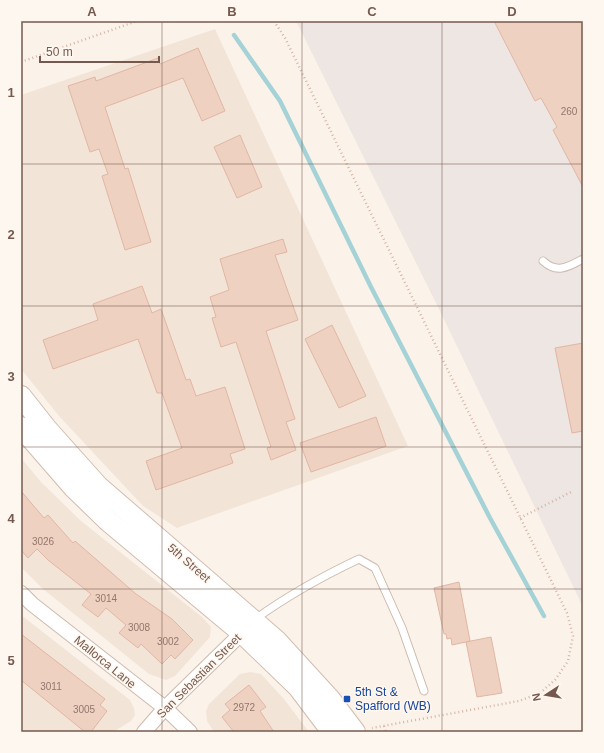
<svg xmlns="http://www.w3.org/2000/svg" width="604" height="753" font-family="Arial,sans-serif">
<rect width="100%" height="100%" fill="#fbf3e9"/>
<!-- residential -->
<g fill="#f3e4d8">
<polygon points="215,29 408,446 177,528 143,506 59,416 21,369 21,95"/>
<polygon points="21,458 41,482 81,521 202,617 211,627 210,637 175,676 166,680 149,674 43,589 21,567"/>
<polygon points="21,615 130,700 134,708 135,715 131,721 113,732 21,732"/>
<polygon points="250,672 261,674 284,699 309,732 214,732 207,721 206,711 209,704 240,674"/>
</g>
<!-- industrial -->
<polygon fill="#ede6e2" points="296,21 583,21 583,607 439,309"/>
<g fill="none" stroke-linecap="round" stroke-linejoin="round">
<!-- stream -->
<polyline stroke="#a5d2d6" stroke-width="4.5" points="234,35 280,101 371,287 490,518 544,616"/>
</g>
<!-- building -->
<g fill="#efd1c2" stroke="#e1b6a3">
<polygon points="494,21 583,21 583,187 553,130 557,127 541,98 535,101"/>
<polygon points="198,48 225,111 202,121 183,78 105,107 125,169 128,168 151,242 125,250 102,176 108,174 99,149 90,152 68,86 95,77 96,81 158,58 160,64"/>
<polygon points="240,135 262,187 237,198 214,147"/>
<polygon points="283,239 287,252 275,255 298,320 266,331 295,419 286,422 296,450 271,460 267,448 271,447 236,342 221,347 212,318 216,317 210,297 229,290 220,259"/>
<polygon points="142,286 152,313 161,309 186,380 190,379 196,396 225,387 245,449 230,454 233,463 156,490 146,461 182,448 162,393 157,393 138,339 53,369 43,340 98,320 93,304"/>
<polygon points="332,325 366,396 339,408 305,339"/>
<polygon points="583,343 583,431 572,433 555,348"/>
<polygon points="376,417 386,446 311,472 300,443"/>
<polygon points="21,491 44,518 48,515 73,543 75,541 136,594 172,619 193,640 175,659 171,655 162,664 141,644 138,648 119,633 126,625 106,608 98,617 82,605 91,594 48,560 37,549 28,558 21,550"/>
<polygon points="459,582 470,641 452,645 451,638 447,639 446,634 444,634 434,588"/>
<polygon points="21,634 105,699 100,705 107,711 91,732 85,732 21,680"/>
<polygon points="491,637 502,693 477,697 466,642"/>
<polygon points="249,685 266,707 260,711 274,732 234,732 222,717 230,710 225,704"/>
</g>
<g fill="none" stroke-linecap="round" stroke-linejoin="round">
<!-- service casing -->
<g stroke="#cdbaaf" stroke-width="9">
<g id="service">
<path d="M543,261C557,274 568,267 583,259"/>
<path d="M254,620C287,596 323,576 359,559L375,568L402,628L424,691"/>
</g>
</g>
<!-- minor casing -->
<g stroke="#cdbaaf" stroke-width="16">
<g id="minor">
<polyline points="21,593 32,604 165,708 190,732"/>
<polyline points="144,732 165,708 248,627"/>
</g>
</g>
<!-- secondary casing -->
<g stroke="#d2bcb0" stroke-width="22">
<g id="secondary">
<polyline points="21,396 47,429 98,486 276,640 330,699 355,732"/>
<polyline points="21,427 73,487 108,521 242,633 298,687 332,732"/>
</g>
</g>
<!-- path -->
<g stroke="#d5b4a5" stroke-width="2.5" stroke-dasharray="1 3" stroke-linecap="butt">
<polyline points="274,21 285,38 567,613 573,636 568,661 555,680 540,693 519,701 372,728"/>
<polyline points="21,62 137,21"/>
<polyline points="520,518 573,491"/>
<polyline points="384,726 386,732"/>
</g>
<!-- service -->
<use href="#service" stroke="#fff" stroke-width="7"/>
<!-- minor -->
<use href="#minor" stroke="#fff" stroke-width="14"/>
<!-- secondary -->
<use href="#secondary" stroke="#fff" stroke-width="20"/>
</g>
<!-- grid -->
<path fill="none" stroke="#75594e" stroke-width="1" stroke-opacity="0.55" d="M162,21V732M302,21V732M442,21V732M21,164H583M21,306H583M21,447H583M21,589H583"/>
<!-- markers -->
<rect fill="#1a4fb4" stroke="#fef7ef" stroke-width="1.5" x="343" y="695" width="8" height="8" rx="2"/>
<g text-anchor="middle" stroke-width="3" stroke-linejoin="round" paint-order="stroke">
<!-- number labels -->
<g font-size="10" fill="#94776b">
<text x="569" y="115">260</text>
<text x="43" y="545">3026</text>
<text x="106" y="602">3014</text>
<text x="139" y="631">3008</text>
<text x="168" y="645">3002</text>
<text x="51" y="690">3011</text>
<text x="244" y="711">2972</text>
<text x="84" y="713">3005</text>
</g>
<!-- street labels -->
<g font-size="12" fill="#75594e" stroke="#fef7ef">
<text transform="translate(189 563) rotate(41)" y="4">5th Street</text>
<text transform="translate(105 662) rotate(39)" y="4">Mallorca Lane</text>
<text transform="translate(199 676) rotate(-45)" y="4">San Sebastian Street</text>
</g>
<!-- transit labels -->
<g font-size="12" fill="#164399" stroke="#fef7ef" text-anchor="start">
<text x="355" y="696">5th St &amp;<tspan x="355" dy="14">Spafford (WB)</tspan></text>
</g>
</g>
<!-- border -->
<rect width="604" height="753" fill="none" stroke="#fef7ef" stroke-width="44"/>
<!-- north arrow -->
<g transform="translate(546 695) rotate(258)" stroke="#fef7ef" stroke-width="3" paint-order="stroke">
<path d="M0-3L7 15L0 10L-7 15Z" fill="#75594e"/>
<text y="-6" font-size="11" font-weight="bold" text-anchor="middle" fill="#75594e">N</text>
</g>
<!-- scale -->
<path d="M40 56v6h119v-6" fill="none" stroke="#75594e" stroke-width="2"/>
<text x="46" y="56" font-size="12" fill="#75594e" stroke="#fef7ef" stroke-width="3" paint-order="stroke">50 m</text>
<rect x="22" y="22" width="560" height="709" fill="none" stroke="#75594e" stroke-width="1.5"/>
<g font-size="13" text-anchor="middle" font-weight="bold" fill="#75594e">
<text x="92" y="16">A</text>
<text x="232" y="16">B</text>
<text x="372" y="16">C</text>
<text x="512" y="16">D</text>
<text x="11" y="97">1</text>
<text x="11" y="239">2</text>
<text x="11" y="381">3</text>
<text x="11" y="523">4</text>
<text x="11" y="665">5</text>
</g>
</svg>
